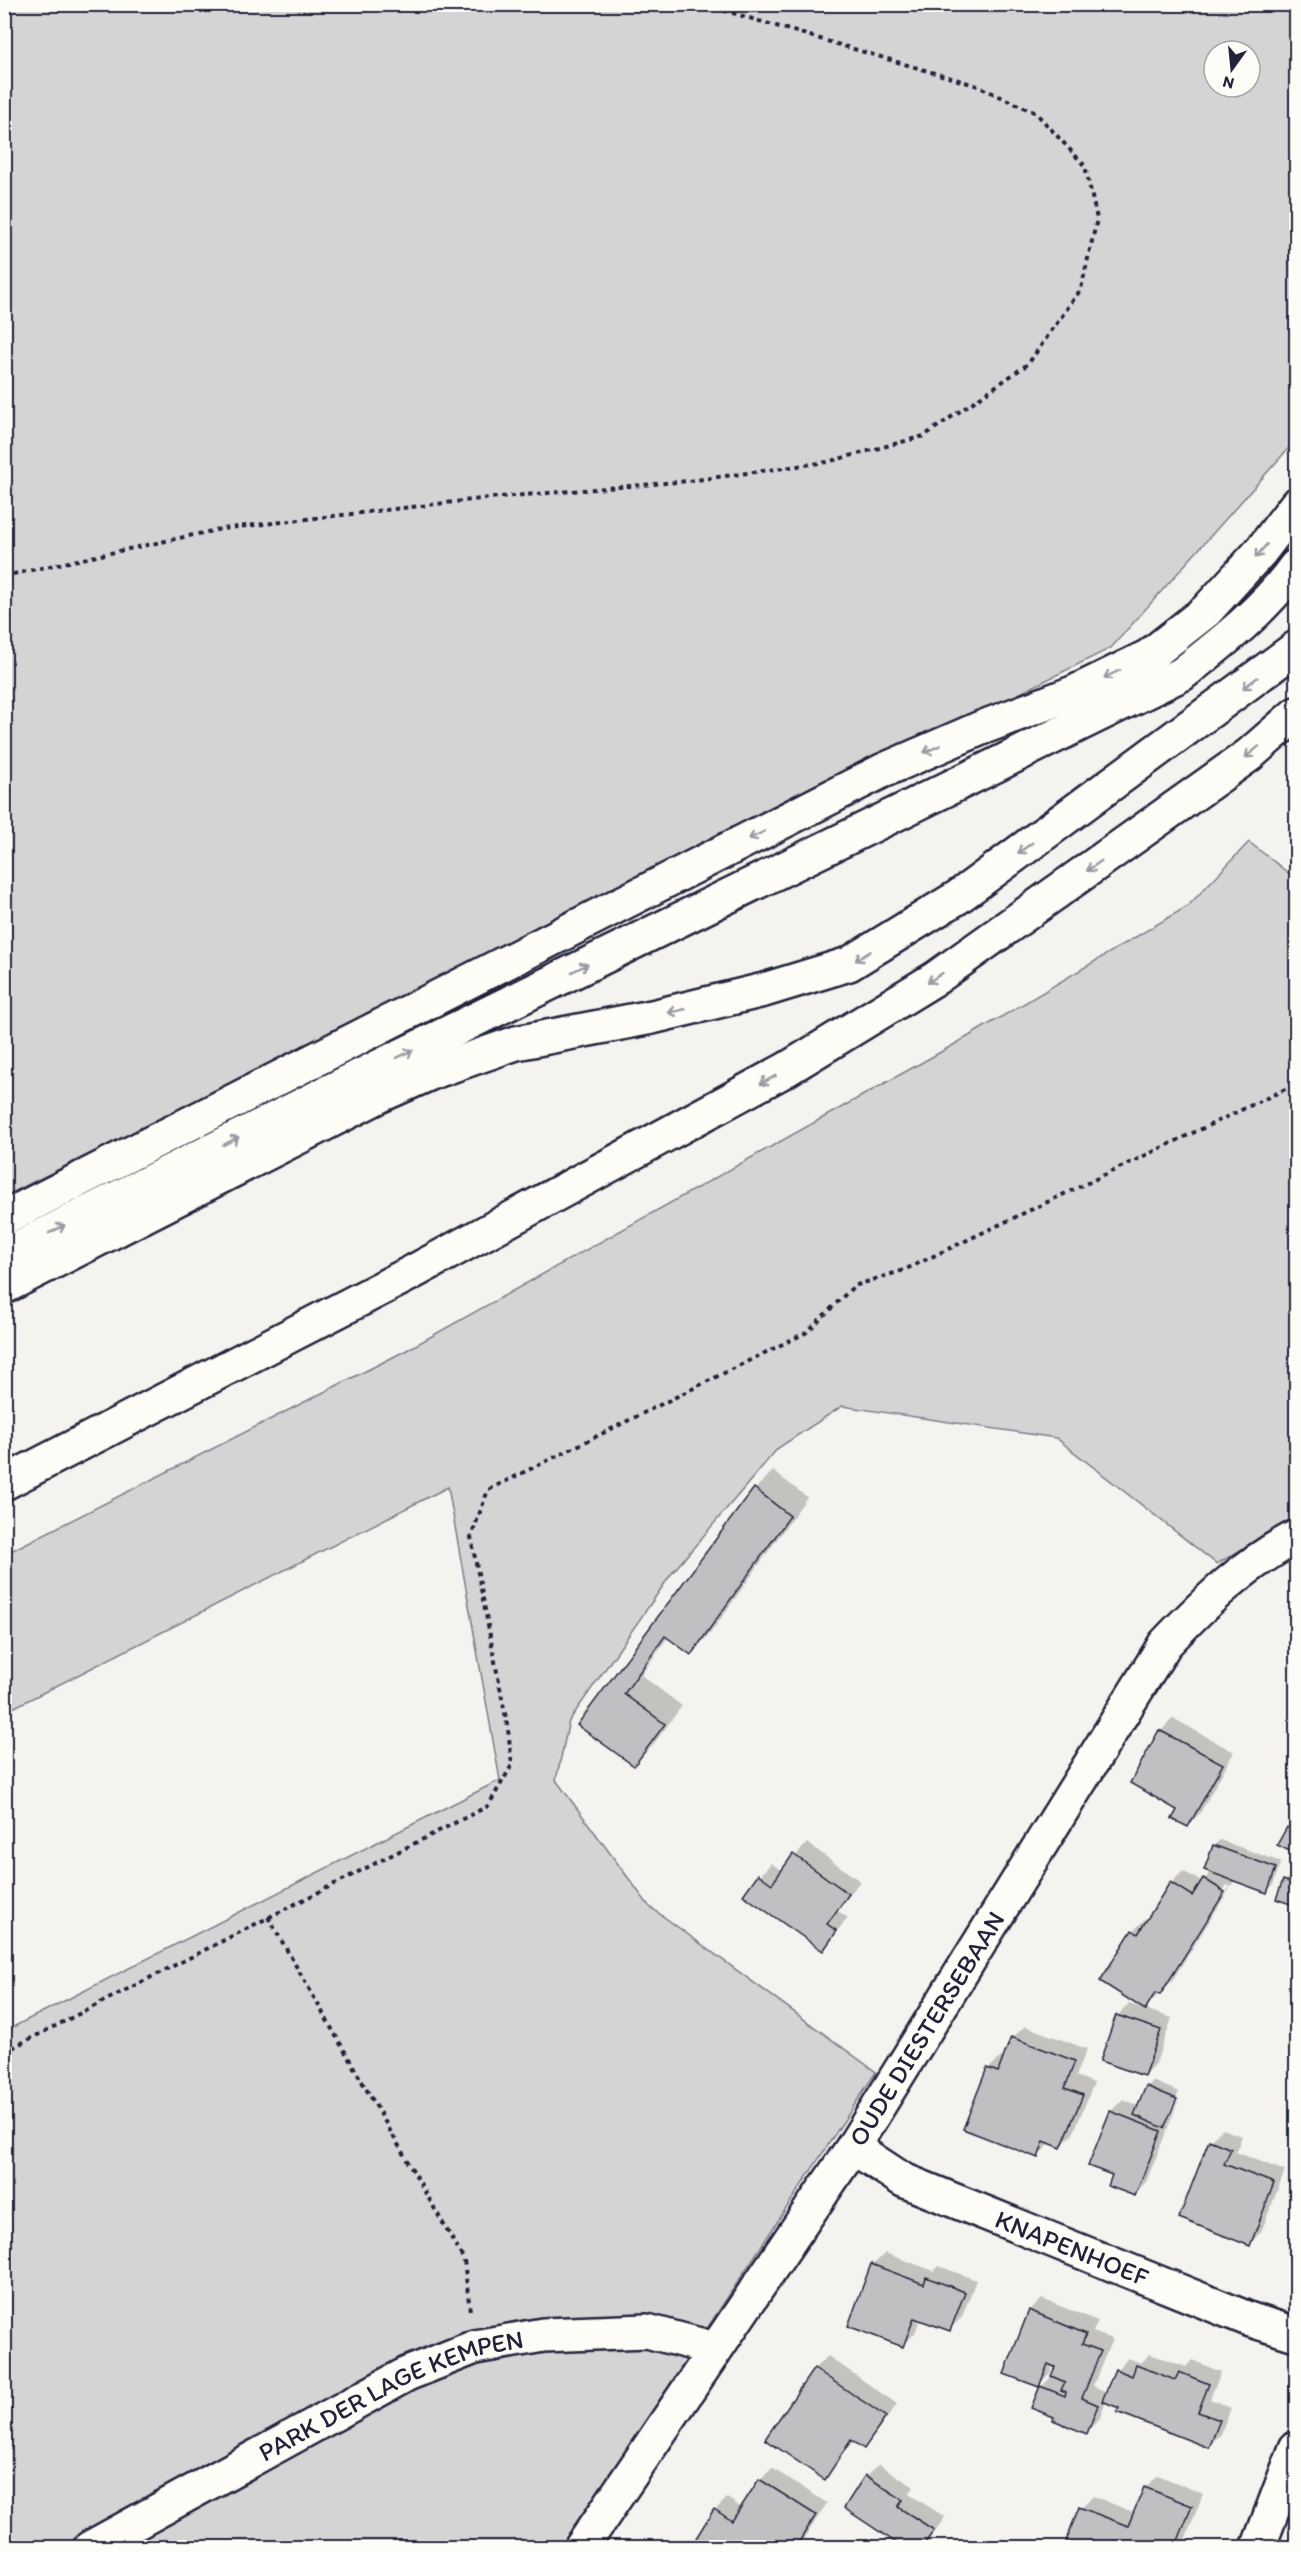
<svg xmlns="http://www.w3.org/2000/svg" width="1301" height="2552" font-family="Itim,sans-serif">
<rect width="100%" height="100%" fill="#f4f3ef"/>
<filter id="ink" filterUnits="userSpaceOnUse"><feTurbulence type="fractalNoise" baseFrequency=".0167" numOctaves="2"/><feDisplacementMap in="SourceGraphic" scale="12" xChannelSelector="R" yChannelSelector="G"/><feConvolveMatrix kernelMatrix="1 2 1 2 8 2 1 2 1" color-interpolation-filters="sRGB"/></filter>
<g filter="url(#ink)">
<!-- green -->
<g fill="#d5d4d5" stroke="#7c7b88" stroke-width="1.5" fill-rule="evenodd">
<path d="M5,5H1296V440L1111,648L5,1196ZM1214,51H1250V87H1214Z"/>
<polygon points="1249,842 1296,879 1296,1517 1217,1564 1056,1438 842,1406 778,1448 672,1573 569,1721 556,1780 649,1906 876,2072 563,2547 5,2547 5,2031 500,1780 448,1487 5,1712 5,1554 405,1351 964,1039 1188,906"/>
</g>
<!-- shadow -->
<g fill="#0003" fill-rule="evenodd">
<polygon points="773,1471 807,1497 709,1635 691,1653 668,1637 641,1675 682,1706 652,1746 634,1764 579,1724 755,1489"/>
<polygon points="1173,1718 1234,1752 1200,1813 1187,1826 1180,1809 1132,1783 1161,1731"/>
<polygon points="1294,1822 1296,1824 1296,1853 1279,1844"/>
<path d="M1220,1840L1281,1862L1273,1885L1267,1891L1235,1880L1172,1981L1145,2008L1102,1981L1133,1931L1145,1919L1148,1920L1171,1883L1183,1871L1202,1882L1212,1872L1214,1845ZM1227,1885L1230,1886L1170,1982H1167Z"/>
<polygon points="807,1843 860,1881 838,1911 848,1918 822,1949 745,1894 771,1863 783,1871"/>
<polygon points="1290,1875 1296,1877 1296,1905 1278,1898 1284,1881"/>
<polygon points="1129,2004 1172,2018 1156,2063 1144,2075 1117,2016"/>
<polygon points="1025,2026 1087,2049 1076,2076 1094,2083 1073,2134 1061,2146 1051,2142 1038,2156 988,2069 1001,2057 1005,2058 1012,2038"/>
<polygon points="1153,2081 1179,2092 1167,2117 1171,2117 1182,2093 1146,2182 1134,2194 1114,2174 1090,2165 1111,2111 1123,2099 1139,2106 1147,2087"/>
<polygon points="1222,2129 1242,2136 1236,2152 1285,2171 1261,2232 1249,2244 1210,2141"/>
<polygon points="885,2253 934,2271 939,2266 976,2280 962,2317 950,2329 920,2319 915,2333 902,2345 873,2265"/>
<polygon points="1042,2299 1098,2321 1093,2332 1112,2339 1093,2386 1107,2392 1116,2370 1128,2358 1141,2363 1150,2354 1186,2367 1192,2360 1221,2372 1210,2399 1231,2408 1221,2434 1209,2446 1106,2401 1099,2420 1086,2432 1057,2416 1041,2387 1053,2375 1058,2361 1056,2360 1050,2373 1038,2385 1030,2311"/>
<polygon points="828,2356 897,2404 875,2435 863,2447 854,2440 824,2478 767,2439 815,2368"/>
<polygon points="879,2464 914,2487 909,2494 945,2517 923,2548 907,2548 846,2507 867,2476"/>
<polygon points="772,2468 827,2503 798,2548 714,2548 715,2510 727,2498 742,2508 760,2480"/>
<polygon points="1158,2475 1203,2494 1182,2548 1088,2548 1081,2508 1093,2496 1135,2513 1145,2488"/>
</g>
<!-- building -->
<g fill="#c0bfc2" stroke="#22223b" stroke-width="1.5">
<polygon points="754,1488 790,1516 691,1655 665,1636 624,1694 665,1724 634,1766 577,1725"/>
<polygon points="1159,1730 1223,1764 1188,1827 1172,1819 1177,1810 1130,1783"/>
<polygon points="1287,1827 1296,1833 1296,1854 1277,1845"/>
<polygon points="1213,1845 1276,1868 1267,1893 1204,1870"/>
<polygon points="793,1854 849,1894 827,1924 837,1931 823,1951 743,1895 758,1874 772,1884"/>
<polygon points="1203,1878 1225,1892 1160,1995 1155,1993 1145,2010 1100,1981 1132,1930 1138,1934 1170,1882 1192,1896"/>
<polygon points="1283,1880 1296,1885 1296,1906 1276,1899"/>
<polygon points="1116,2015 1161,2030 1144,2076 1100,2061"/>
<polygon points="1011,2037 1075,2061 1065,2088 1083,2095 1061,2148 1044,2141 1038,2158 963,2129 987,2068 998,2072"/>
<polygon points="1146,2086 1177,2099 1164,2128 1134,2115"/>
<polygon points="1110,2111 1161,2131 1135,2196 1108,2186 1112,2175 1088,2166"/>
<polygon points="1209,2140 1231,2149 1224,2164 1274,2183 1250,2246 1179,2218"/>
<polygon points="1296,2230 1296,2255 1288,2251"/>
<polygon points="871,2264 924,2284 926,2277 965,2292 950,2331 914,2318 903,2347 848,2326"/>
<polygon points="1029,2310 1086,2334 1082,2344 1101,2351 1082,2398 1098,2405 1087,2434 1053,2420 1054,2417 1031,2408 1040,2386 1065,2396 1066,2392 1061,2390 1065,2382 1051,2376 1055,2367 1048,2364 1039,2387 1004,2374"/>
<polygon points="1136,2365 1175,2380 1179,2372 1209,2384 1198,2412 1220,2420 1209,2448 1117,2412 1119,2408 1102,2401 1115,2369 1132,2376"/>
<polygon points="814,2368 886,2417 864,2449 851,2440 825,2480 765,2439"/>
<polygon points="865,2475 903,2500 898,2507 934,2530 922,2548 904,2548 844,2508"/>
<polygon points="759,2479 816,2515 795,2548 711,2548 696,2538 714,2509 732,2521"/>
<polygon points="1144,2487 1192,2506 1175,2548 1084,2548 1066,2541 1079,2507 1128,2526"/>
</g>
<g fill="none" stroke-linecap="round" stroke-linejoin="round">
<!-- minor casing -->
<g stroke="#22223b" stroke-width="38">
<g id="minor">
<polyline points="4,1218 882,771 981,728 1073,693 1149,656 1206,611 1261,551 1296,505"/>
<path d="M4,1255L364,1074L1182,674C1224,641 1265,609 1296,566"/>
<polyline points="4,1287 381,1095 433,1072 516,1043 652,1017 764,990 849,964 958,897 1296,648"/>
<polyline points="4,1483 411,1273 787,1069 936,978 1249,755 1296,714"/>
<path id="s1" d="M853,2147L903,2180L1251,2320L1296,2334"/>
<path id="s2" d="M90,2548L407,2374L475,2347L543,2335L647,2331L715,2349"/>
<path id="s3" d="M581,2548L853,2147L1165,1644C1206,1601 1243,1565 1296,1537"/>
<polyline points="1258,2548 1296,2448"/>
</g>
</g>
<!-- path -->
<g stroke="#22223b" stroke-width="4" stroke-dasharray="4.5 4.5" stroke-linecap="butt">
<polyline points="4,576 221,529 489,498 689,481 827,462 924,436 1028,364 1081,289 1097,219 1085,166 1036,113 975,85 702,4"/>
<polyline points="268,1917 464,2260 470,2311"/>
<polyline points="4,2052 488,1806 512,1765 508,1729 471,1537 488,1490 807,1332 854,1286 904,1270 1296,1084"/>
</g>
<!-- minor -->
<use href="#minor" stroke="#fdfcf7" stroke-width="33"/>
</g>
<!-- one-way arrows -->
<defs><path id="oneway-shaft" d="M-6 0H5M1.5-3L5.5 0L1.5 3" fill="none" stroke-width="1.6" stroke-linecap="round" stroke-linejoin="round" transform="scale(1.5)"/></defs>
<g stroke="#9a9aa2">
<use href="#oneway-shaft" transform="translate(1261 551) rotate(130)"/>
<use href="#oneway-shaft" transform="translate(1112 674) rotate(154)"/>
<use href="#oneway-shaft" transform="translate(1250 683) rotate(143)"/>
<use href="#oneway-shaft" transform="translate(932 749) rotate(156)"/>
<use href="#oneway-shaft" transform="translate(1252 752) rotate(141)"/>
<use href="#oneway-shaft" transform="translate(757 835) rotate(154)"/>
<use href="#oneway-shaft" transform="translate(1025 848) rotate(144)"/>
<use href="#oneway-shaft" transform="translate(1094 866) rotate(145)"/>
<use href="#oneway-shaft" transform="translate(863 956) rotate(148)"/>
<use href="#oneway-shaft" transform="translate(580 968) rotate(-26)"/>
<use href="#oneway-shaft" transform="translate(935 978) rotate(147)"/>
<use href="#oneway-shaft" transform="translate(677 1011) rotate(167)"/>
<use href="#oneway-shaft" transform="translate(405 1054) rotate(-26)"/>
<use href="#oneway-shaft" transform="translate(768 1080) rotate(151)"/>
<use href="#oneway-shaft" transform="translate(231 1141) rotate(-27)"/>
<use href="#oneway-shaft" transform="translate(57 1229) rotate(-27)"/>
</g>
</g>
<g text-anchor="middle" stroke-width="4.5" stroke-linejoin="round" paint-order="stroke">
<!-- street labels -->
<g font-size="26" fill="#22223b" stroke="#fdfcf7">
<text dy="9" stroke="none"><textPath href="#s3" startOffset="624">OUDE DIESTERSEBAAN</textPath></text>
<text dy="9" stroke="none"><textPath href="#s1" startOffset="242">KNAPENHOEF</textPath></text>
<text dy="9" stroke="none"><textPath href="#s2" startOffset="339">PARK DER LAGE KEMPEN</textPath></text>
</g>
</g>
<!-- margin -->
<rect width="1301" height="2552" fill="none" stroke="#fdfcf7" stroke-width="24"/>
<rect x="12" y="12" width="1277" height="2528" fill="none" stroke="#22223b" stroke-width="2" filter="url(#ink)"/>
<!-- north arrow -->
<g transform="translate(1232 69) rotate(195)"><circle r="28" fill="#fdfcf7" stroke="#a5a5ac" stroke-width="1.5"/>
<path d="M0-4.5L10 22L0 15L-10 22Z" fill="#22223b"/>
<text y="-9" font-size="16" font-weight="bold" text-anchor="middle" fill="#22223b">N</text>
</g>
</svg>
